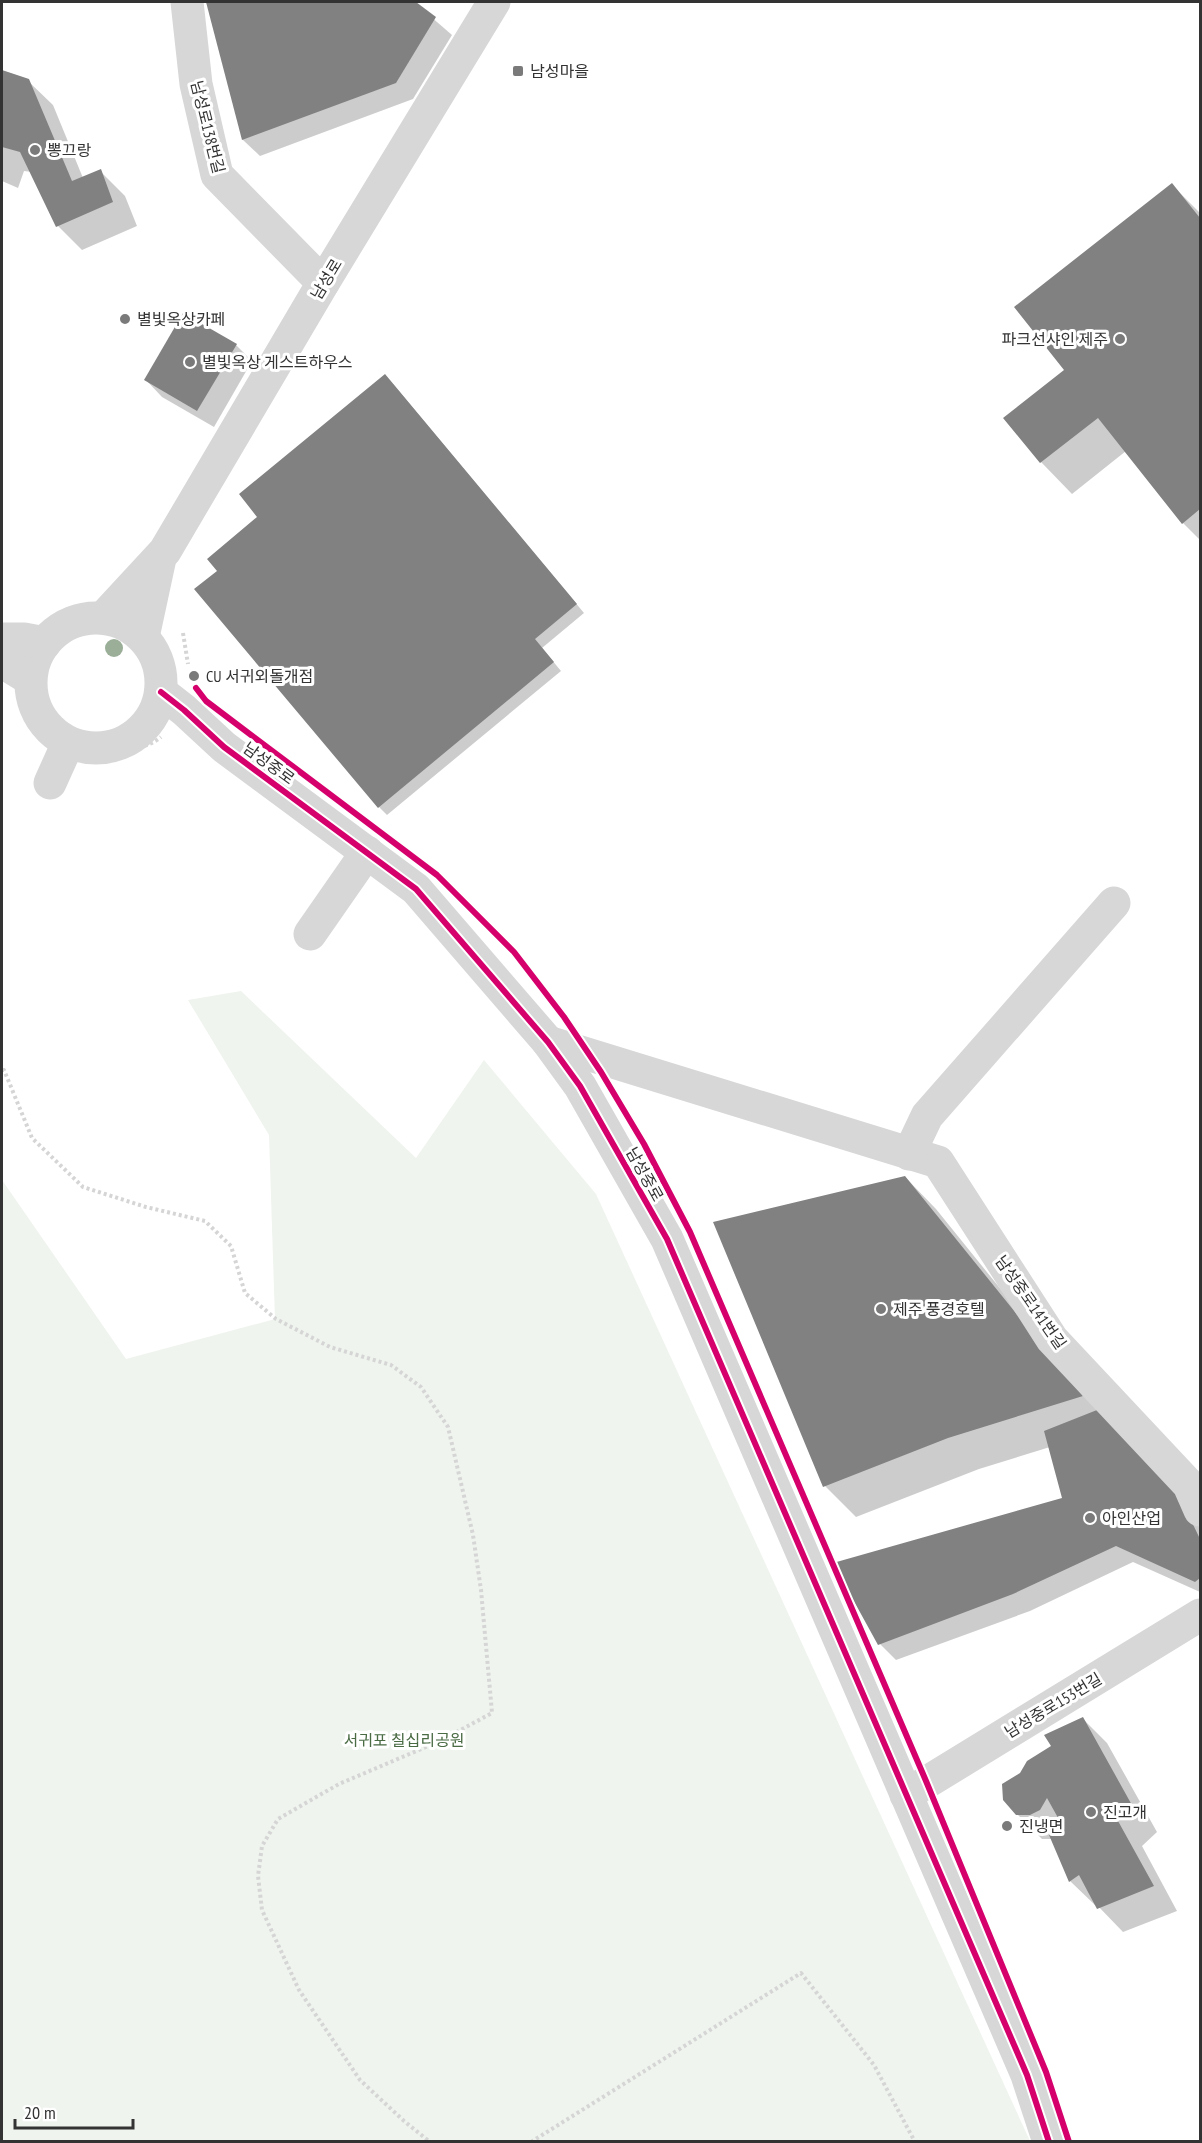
<svg xmlns="http://www.w3.org/2000/svg" width="1202" height="2143" font-family="'PT Sans Narrow','Noto Sans KR',sans-serif">
<rect width="100%" height="100%" fill="#fff"/>
<!-- green -->
<polygon fill="#eff4ee" points="241,991 416,1158 484,1060 596,1194 1030,2141 2,2141 2,1180 126,1359 275,1319 269,1135 188,1000"/>
<!-- shadow -->
<g fill="#0003">
<polygon points="208,2 414,2 452,35 413,99 260,156 243,140"/>
<polygon points="2,72 28,81 53,105 83,178 100,171 125,196 137,226 82,250 58,226 32,172 24,171 18,188 2,181"/>
<polygon points="1172,185 1200,213 1200,540 1183,523 1126,451 1072,494 1041,462 1005,418 1066,370"/>
<polygon points="236,345 252,361 214,427 162,397 146,380"/>
<polygon points="393,384 584,613 542,648 561,671 387,815 379,807 219,571 260,517"/>
<polygon points="905,1177 936,1209 1112,1427 1200,1525 1200,1592 1133,1562 1030,1611 896,1660 880,1644 1064,1499 1050,1447 979,1469 856,1517 825,1486"/>
<polygon points="1082,1718 1107,1743 1157,1832 1142,1846 1177,1911 1123,1932 1096,1904 1095,1905 1070,1881 1053,1839 1042,1839 1017,1814 1021,1774 1053,1747"/>
</g>
<!-- building -->
<g fill="#818181">
<polygon points="206,2 416,2 436,17 396,83 242,140"/>
<polygon points="2,70 29,79 72,181 101,169 113,202 56,227 20,152 2,147"/>
<polygon points="1172,183 1200,218 1200,509 1182,524 1098,418 1040,463 1003,418 1064,370 1014,307"/>
<polygon points="183,313 237,344 197,411 144,380"/>
<polygon points="385,374 577,604 535,639 554,662 378,808 194,589 217,571 207,559 257,517 239,494"/>
<polygon points="905,1176 1083,1396 948,1438 823,1487 713,1222"/>
<polygon points="1097,1410 1175,1487 1200,1539 1200,1578 1195,1582 1116,1546 1013,1594 878,1645 833,1563 1062,1498 1044,1431"/>
<polygon points="1083,1717 1133,1807 1118,1821 1154,1886 1097,1909 1079,1875 1069,1882 1049,1835 1062,1825 1047,1798 1040,1810 1030,1815 1016,1815 1003,1800 1002,1784 1020,1773 1027,1761 1051,1746 1044,1735"/>
</g>
<g fill="none" stroke-linecap="round" stroke-linejoin="round">
<!-- path -->
<g stroke="#d5d5d5" stroke-width="4" stroke-dasharray="3 3" stroke-linecap="butt">
<polyline points="183,633 188,664"/>
<path d="M103,752C121,752 147,749 161,737"/>
<polyline points="2,1070 4,1070 32,1138 83,1187 146,1207 205,1221 231,1246 245,1293 276,1319 330,1347 391,1365 421,1387 448,1427 473,1535 481,1590 492,1713 440,1741 339,1784 278,1819 262,1846 258,1876 262,1910 299,1990 360,2080 404,2121 430,2142"/>
<polyline points="531,2142 801,1973 874,2065 915,2142"/>
</g>
<!-- minor -->
<g stroke="#d7d7d7" stroke-width="33">
<polyline points="187,2 196,84 217,175 323,283"/>
<circle cx="96" cy="683" r="65"/>
<polyline points="103,618 165,551 323,283 494,2"/>
<polyline points="143,637 160,558"/>
<polyline points="2,639 24,639 45,643"/>
<polyline points="2,662 30,679"/>
<polyline points="161,692 184,710 224,747 416,889 548,1042 580,1086 667,1239 1027,2075 1049,2142"/>
<polyline points="50,783 68,743"/>
<polyline points="310,934 367,852"/>
<polyline points="548,1042 938,1162 1052,1339 1189,1485 1200,1510"/>
<polyline points="909,1154 927,1116 1114,903"/>
<polyline points="906,1795 1200,1615"/>
</g>
<!-- cycleway casing -->
<g stroke="#fff" stroke-width="10">
<g id="cycleway">
<polyline points="196,688 206,701 437,875 514,952 564,1017 601,1072 644,1144 690,1232 926,1781 1046,2072 1069,2142"/>
<polyline points="161,692 184,710 224,747 416,889 548,1042 580,1086 667,1239 1027,2075 1049,2142"/>
</g>
</g>
<!-- cycleway -->
<use href="#cycleway" stroke="#d6006c" stroke-width="6"/>
</g>
<!-- trees -->
<circle fill="#9bae98" cx="114" cy="648" r="9"/>
<!-- markers -->
<g fill="#7a7a7a" stroke="#fff" stroke-width="2">
<rect x="512" y="65" width="12" height="12" rx="3"/>
<circle cx="35" cy="150" r="6"/>
<circle cx="125" cy="319" r="6"/>
<circle cx="1120" cy="339" r="6"/>
<circle cx="190" cy="362" r="6"/>
<circle cx="194" cy="676" r="6"/>
<circle cx="881" cy="1309" r="6"/>
<circle cx="1090" cy="1518" r="6"/>
<circle cx="1091" cy="1812" r="6"/>
<circle cx="1007" cy="1826" r="6"/>
</g>
<g text-anchor="middle" stroke-width="6" stroke-linejoin="round" paint-order="stroke">
<!-- poi labels -->
<g font-size="16" fill="#333" stroke="#fff" text-anchor="start">
<text x="530" y="77">남성마을</text>
<text x="47" y="156">뽕끄랑</text>
<text x="137" y="325">별빛옥상카페</text>
<text x="1108" y="345" text-anchor="end">파크선샤인 제주</text>
<text x="202" y="368">별빛옥상 게스트하우스</text>
<text x="206" y="682">CU 서귀외돌개점</text>
<text x="893" y="1315">제주 풍경호텔</text>
<text x="1102" y="1524">아인산업</text>
<text x="1103" y="1818">진고개</text>
<text x="1019" y="1832">진냉면</text>
</g>
<!-- street labels -->
<g font-size="16" fill="#333" stroke="#fff">
<text transform="translate(208 127) rotate(76)" y="6">남성로138번길</text>
<text transform="translate(326 279) rotate(-59)" y="6">남성로</text>
<text transform="translate(269 763) rotate(36)" y="6">남성중로</text>
<text transform="translate(645 1174) rotate(61)" y="6">남성중로</text>
<text transform="translate(1031 1302) rotate(55)" y="6">남성중로141번길</text>
<text transform="translate(1053 1705) rotate(-31)" y="6">남성중로153번길</text>
</g>
<!-- park labels -->
<g font-size="16" fill="#4a6b44" stroke="#fff">
<text x="404" y="1746">서귀포 칠십리공원</text>
</g>
</g>
<!-- border -->
<rect width="1202" height="2143" fill="none" stroke="#333333" stroke-width="6"/>
<!-- scale -->
<path d="M15 2119v9h118v-9" fill="none" stroke="#333333" stroke-width="3"/>
<text x="24" y="2119" font-size="18" fill="#333333" stroke="#ffffff" stroke-width="4.5" paint-order="stroke">20 m</text>
</svg>
